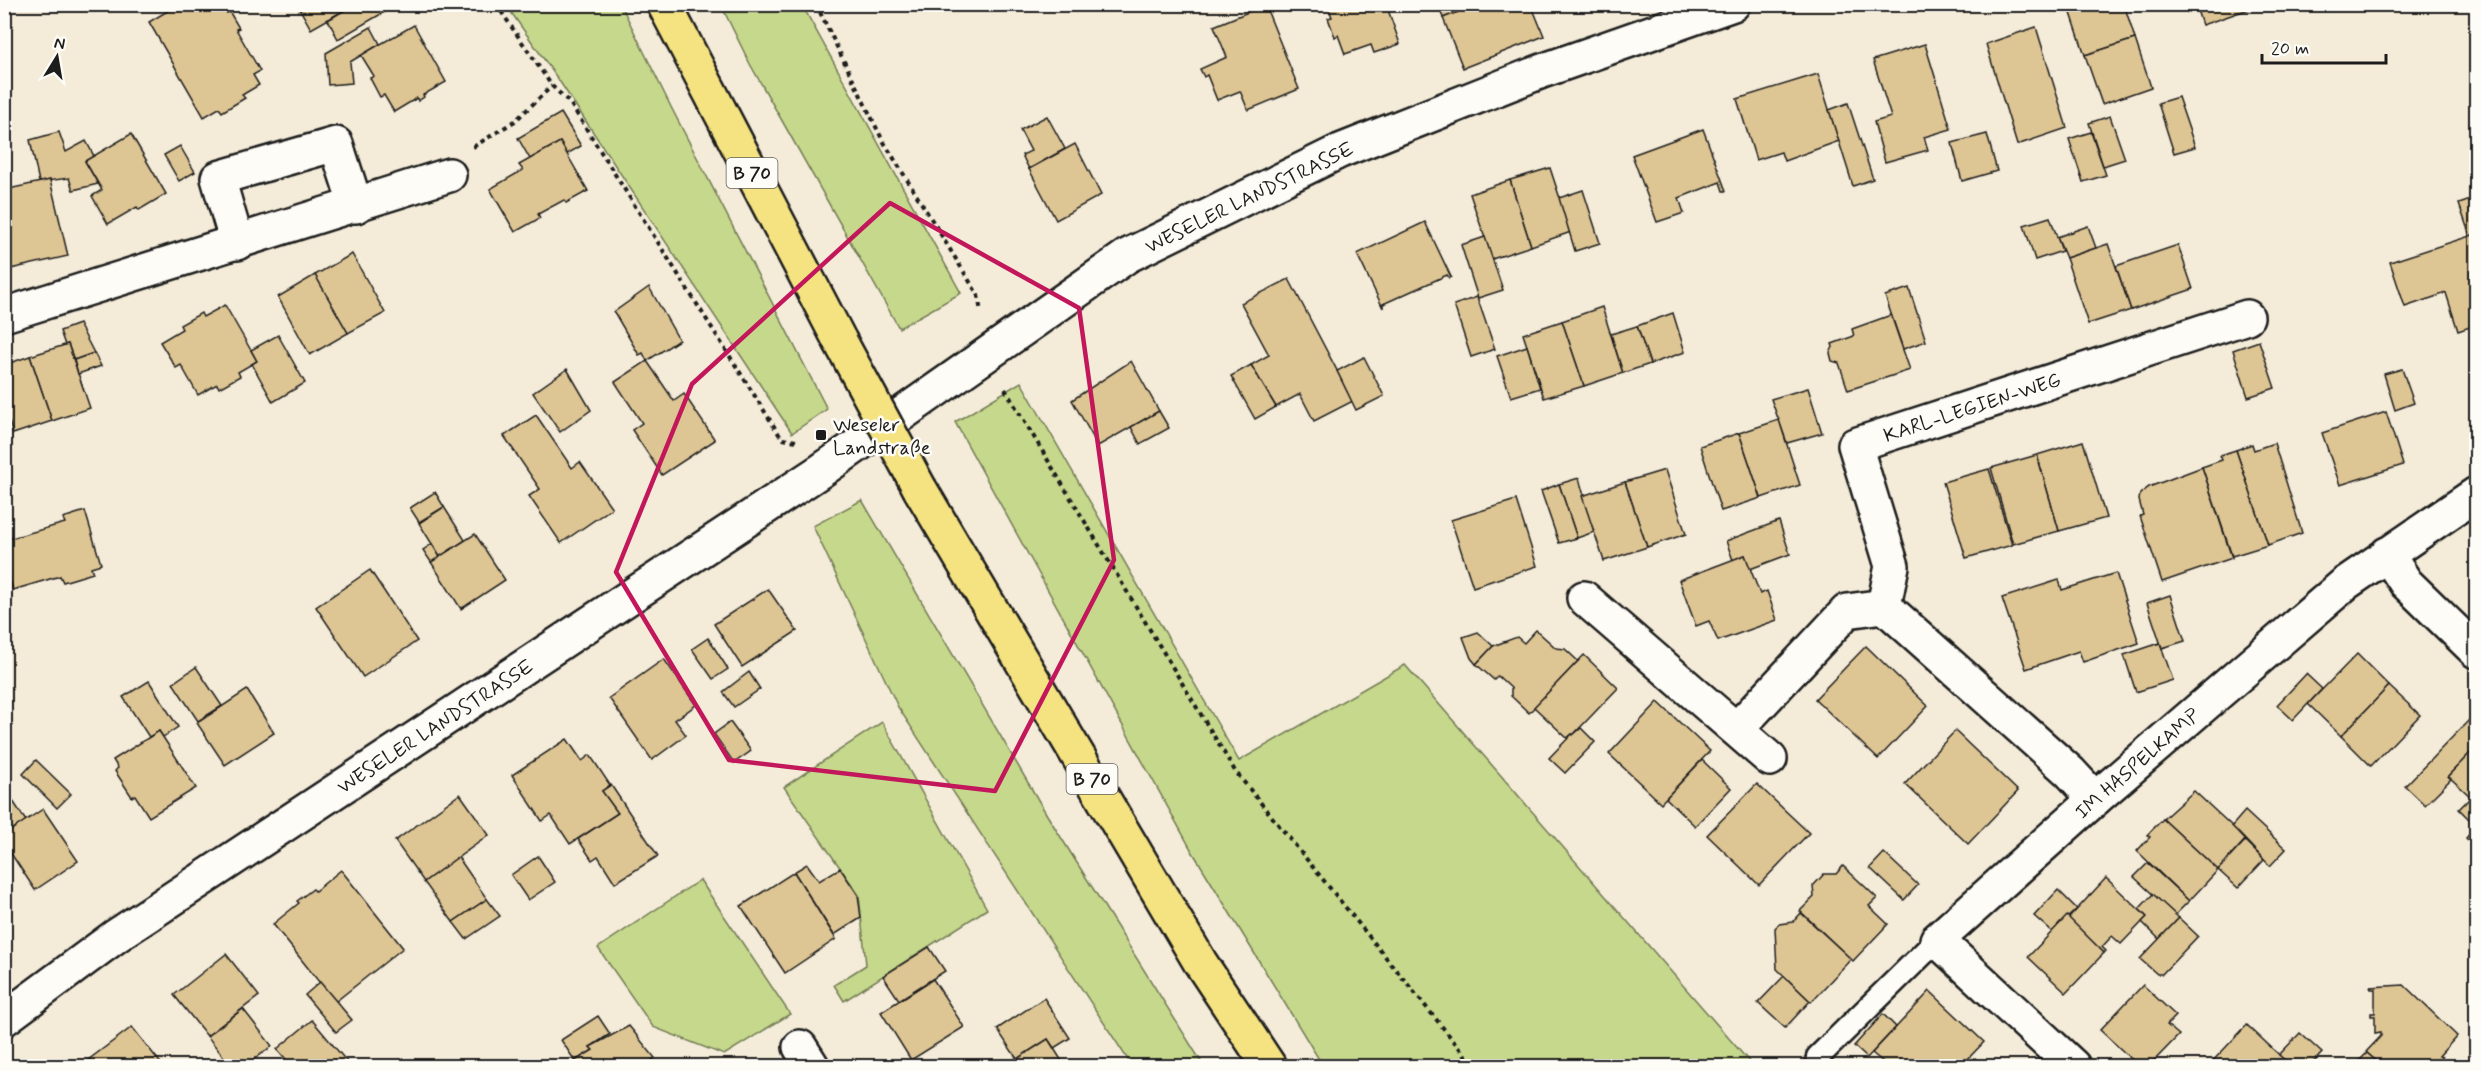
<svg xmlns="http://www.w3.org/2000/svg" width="2481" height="1071" font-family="Mynerve,sans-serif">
<rect width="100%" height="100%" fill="#f4ecd9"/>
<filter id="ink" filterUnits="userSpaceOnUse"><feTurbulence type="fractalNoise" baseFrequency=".0167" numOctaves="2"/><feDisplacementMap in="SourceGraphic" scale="12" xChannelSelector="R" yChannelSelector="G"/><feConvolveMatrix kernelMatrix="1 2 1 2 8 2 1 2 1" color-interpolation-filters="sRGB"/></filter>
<g filter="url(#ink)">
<!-- green -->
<g fill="#c6d88c" stroke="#717a54" stroke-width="1.5">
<polygon points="506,5 621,5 671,107 827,409 792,433 560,82"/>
<polygon points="721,5 802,5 961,293 899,328 750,64"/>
<polygon points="1021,382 1239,761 1405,665 1753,1066 1323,1066 1192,851 955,422"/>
<polygon points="862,500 1047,815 1204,1066 1132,1066 898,707 813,526"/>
<polygon points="882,722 987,909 844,1001 834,985 866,965 859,895 784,787"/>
<polygon points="700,880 790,1014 724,1055 653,1027 598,948"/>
</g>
<!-- building -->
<g fill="#dec594" stroke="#1c1c1c" stroke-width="1.5">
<polygon points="5,4 74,4 73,10"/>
<polygon points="179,4 222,4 227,13 229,11 239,28 236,29 260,71 253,75 259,85 242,95 245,98 222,112 219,108 204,117 149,22"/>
<polygon points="297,4 355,4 311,29"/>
<polygon points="355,4 384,4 388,10 338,39 328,20"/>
<polygon points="1327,4 1386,4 1400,44 1374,53 1371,45 1345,54 1338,35 1335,37 1328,18 1332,17"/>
<polygon points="1438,4 1477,4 1477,5 1443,18"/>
<polygon points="1531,4 1544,36 1463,68 1443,18 1479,4"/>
<polygon points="2068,4 2124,4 2135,39 2085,55"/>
<polygon points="2195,4 2251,4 2252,8 2202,25"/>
<polygon points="1265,5 1299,89 1248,110 1240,91 1217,100 1207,75 1204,77 1200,69 1227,57 1214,26"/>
<polygon points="414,25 446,82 423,95 424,97 418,101 417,98 394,112 384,95 380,97 370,78 374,76 361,55"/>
<polygon points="371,27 380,44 350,62 352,83 328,85 326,53"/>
<polygon points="2036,27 2067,128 2017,145 1986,44"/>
<polygon points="2135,39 2151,87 2102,104 2085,55"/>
<polygon points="1925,44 1951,129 1924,137 1928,150 1885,162 1874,122 1891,117 1873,60"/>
<polygon points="1818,74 1839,141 1784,161 1781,152 1756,160 1737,99"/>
<polygon points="2178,97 2195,147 2174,153 2158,103"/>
<polygon points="1848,103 1873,179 1853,186 1829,110"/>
<polygon points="561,113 581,146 567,154 560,142 530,159 518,138"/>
<polygon points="1047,116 1065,149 1029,169 1022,155 1031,151 1020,130"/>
<polygon points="2110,116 2125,159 2103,166 2089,123"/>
<polygon points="1703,129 1726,191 1723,191 1720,182 1679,198 1684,213 1657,222 1632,155"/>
<polygon points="59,132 66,152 86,141 94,156 85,161 98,184 73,190 69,178 39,182 30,140"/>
<polygon points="2091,132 2106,175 2083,182 2069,139"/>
<polygon points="131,134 166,194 139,210 137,207 108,224 92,196 102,190 85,161"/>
<polygon points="1987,134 1997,171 1962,181 1952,143"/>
<polygon points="560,142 588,191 566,203 564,200 538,214 540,218 515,232 490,189 523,170 519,165"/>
<polygon points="1075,144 1101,195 1056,220 1029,169"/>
<polygon points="180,146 195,172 179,181 164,155"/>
<polygon points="1550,168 1571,232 1531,246 1510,180"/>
<polygon points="50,180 68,256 6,270 4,190"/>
<polygon points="1510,180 1531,246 1492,259 1470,194"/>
<polygon points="1583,190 1600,243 1575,251 1559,198"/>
<polygon points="2476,198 2476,234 2470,236 2459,204"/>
<polygon points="2050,217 2062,251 2035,260 2024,225"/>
<polygon points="1425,222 1451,277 1449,278 1447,275 1383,304 1383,308 1357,254"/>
<polygon points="2088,226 2096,248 2066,258 2057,237"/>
<polygon points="2476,234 2476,325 2458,331 2446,293 2405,307 2390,262"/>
<polygon points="1485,237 1503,290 1478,298 1461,245"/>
<polygon points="2108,244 2131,310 2088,324 2066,258"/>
<polygon points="2178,245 2193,289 2131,310 2116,266"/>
<polygon points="352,254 385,313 348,333 315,275"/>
<polygon points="315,275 348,333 310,355 278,297"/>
<polygon points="1289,279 1353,401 1314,421 1300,394 1276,407 1251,365 1269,355 1241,303"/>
<polygon points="649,287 679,340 647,361 643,353 639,355 614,312"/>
<polygon points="1909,288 1926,341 1903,349 1885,296"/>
<polygon points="1477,297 1495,349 1471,357 1454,305"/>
<polygon points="225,305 257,361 238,372 240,376 219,388 217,384 198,395 181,365 176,368 160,342 182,329 180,325 201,313 203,317"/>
<polygon points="1602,307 1623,373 1584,386 1562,321"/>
<polygon points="1673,313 1685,352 1650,364 1637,326"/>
<polygon points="1891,315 1910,370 1848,390 1839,363 1832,361 1830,353 1833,347 1832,344 1854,336 1852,329"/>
<polygon points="1562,321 1584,386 1544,398 1523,334"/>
<polygon points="79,324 94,353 74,360 68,344 65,345 60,331"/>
<polygon points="1637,326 1650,364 1623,373 1611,334"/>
<polygon points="278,335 305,383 273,402 252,364 257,361 251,350"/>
<polygon points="2259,341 2275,388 2248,397 2233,350"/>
<polygon points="68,344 90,408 52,421 30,356"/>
<polygon points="1527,346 1540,388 1511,397 1497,356"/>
<polygon points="94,353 101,366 78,374 74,360"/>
<polygon points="30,356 52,421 13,434 4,407 4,365"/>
<polygon points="1364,357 1384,396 1356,410 1337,371"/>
<polygon points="647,361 674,401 684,394 715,440 662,475 632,430 642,423 615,382"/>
<polygon points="1131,361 1159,411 1098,446 1072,400"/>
<polygon points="1251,365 1276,407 1255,419 1231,376"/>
<polygon points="567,369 591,410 560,432 533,393"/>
<polygon points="2402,369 2414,403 2395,410 2384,374"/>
<polygon points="1808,388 1822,433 1787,443 1771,399"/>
<polygon points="1159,411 1169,428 1140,444 1131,427"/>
<polygon points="2386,412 2403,465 2340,485 2322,433"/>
<polygon points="536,415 572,468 580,462 612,508 561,543 529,496 540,489 504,436"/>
<polygon points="1779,420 1800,485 1761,498 1739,433"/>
<polygon points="1739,433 1761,498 1721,511 1700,446"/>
<polygon points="2083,441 2106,518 2059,531 2037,455"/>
<polygon points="2274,443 2302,533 2268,545 2236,450 2252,444 2254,450"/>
<polygon points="2236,450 2268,545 2232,556 2202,467 2222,460 2220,455"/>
<polygon points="2037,455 2059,531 2013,544 1991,468"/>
<polygon points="2202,467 2232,558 2162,582 2140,516 2143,515 2139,500 2140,494 2149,487"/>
<polygon points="1989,469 2012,545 1966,558 1943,482"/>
<polygon points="1665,470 1686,534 1647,547 1625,482"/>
<polygon points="1579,478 1594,532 1577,538 1559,484"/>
<polygon points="1625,482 1647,547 1604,561 1582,496"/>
<polygon points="1559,484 1577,538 1559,543 1541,491"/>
<polygon points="435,492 444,507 419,522 410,508"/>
<polygon points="1516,500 1537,566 1473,587 1451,520"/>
<polygon points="444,507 465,540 440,557 419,523"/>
<polygon points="85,511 101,564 91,567 93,573 63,582 60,576 13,590 4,560 4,540 65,523 63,518"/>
<polygon points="1779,521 1790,554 1750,569 1745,555 1733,560 1726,541"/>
<polygon points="475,534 505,580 461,609 431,562"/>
<polygon points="432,544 440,557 431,562 423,550"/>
<polygon points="1745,555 1760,594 1767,591 1777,620 1718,641 1709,621 1696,626 1679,580"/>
<polygon points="370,570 417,641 363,677 316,607"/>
<polygon points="2116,573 2139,643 2083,662 2079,651 2026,669 2002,598 2059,580 2062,590"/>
<polygon points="768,589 797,631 742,667 714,624"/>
<polygon points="2170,595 2185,641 2162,648 2147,603"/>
<polygon points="1536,630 1556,648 1565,649 1578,661 1529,713 1511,696 1511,688 1498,676 1494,680 1476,664 1493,646 1517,637 1524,643"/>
<polygon points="1478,632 1493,646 1476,664 1471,658 1463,637"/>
<polygon points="708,638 728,669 713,679 692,649"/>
<polygon points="2160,643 2173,680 2136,692 2124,655"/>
<polygon points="1866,646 1928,706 1878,759 1815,699"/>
<polygon points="2357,654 2389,686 2341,736 2308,704"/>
<polygon points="1584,655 1618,688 1573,735 1572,734 1567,738 1534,707"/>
<polygon points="664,659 696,705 675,720 686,735 652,760 609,698"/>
<polygon points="196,667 222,706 198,721 173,683"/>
<polygon points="749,672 760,689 734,707 723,692"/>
<polygon points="2306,674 2322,689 2293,720 2277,705"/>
<polygon points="149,681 178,727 163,737 159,731 149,737 123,697"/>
<polygon points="2389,686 2420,715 2371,766 2341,736"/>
<polygon points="247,690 274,733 225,765 197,723"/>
<polygon points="1658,702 1710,751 1661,803 1609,754"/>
<polygon points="2470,719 2476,725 2476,747 2448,776 2451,779 2425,805 2405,786"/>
<polygon points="730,722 751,751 734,763 714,734"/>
<polygon points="1581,728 1595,742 1565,773 1549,758 1572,734 1573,735"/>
<polygon points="159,731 196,788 149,817 135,795 132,797 115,771 118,768 113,760"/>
<polygon points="1955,731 2018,791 1968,844 1905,784"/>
<polygon points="567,739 582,761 590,755 610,785 602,791 618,813 570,844 551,815 542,821 512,775"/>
<polygon points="2476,747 2476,826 2459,809 2471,797 2448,776"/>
<polygon points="36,760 71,794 57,808 23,774"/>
<polygon points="1702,760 1731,788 1695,826 1666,798"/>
<polygon points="1757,784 1809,833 1759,885 1707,835"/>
<polygon points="611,785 658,856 615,883 598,856 592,860 578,839 618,813 602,791"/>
<polygon points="2194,791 2246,839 2218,870 2163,819"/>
<polygon points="460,794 489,835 424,882 395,841"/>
<polygon points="9,795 26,821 4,835 4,798"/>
<polygon points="43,809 78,861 35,890 4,843 4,835"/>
<polygon points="2245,811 2286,849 2270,866 2232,826"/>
<polygon points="2163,819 2218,870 2189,901 2137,851 2150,837 2147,835"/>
<polygon points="2476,827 2476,849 2466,838"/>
<polygon points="2245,841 2264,860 2238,888 2218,870"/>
<polygon points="1884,853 1918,885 1904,900 1870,868"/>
<polygon points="538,856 555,882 528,900 511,875"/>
<polygon points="458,857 487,899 453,922 424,882"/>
<polygon points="2148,863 2189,901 2175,915 2134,877"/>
<polygon points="807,864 819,881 840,868 858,895 861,918 834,935 794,872"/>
<polygon points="1843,866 1877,898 1869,906 1888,924 1853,961 1800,911 1814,897 1813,886 1824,874 1836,874"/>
<polygon points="341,870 403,948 335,1002 273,924 299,903 297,901 313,889 315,891"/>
<polygon points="794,872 836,939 785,973 741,906"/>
<polygon points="2106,878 2147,917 2121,944 2112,936 2102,947 2106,951 2104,953 2068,919"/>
<polygon points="2058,890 2077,909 2052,932 2034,916"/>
<polygon points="2153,894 2179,918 2159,939 2142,922 2147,917 2139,909"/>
<polygon points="487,899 500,916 466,939 453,922"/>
<polygon points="1801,913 1851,959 1811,1002 1777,969 1775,928 1779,924 1793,922"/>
<polygon points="2067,916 2104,953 2066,993 2028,957"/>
<polygon points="2179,918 2198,936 2162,974 2157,974 2140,959"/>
<polygon points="929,947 945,971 899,1000 883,976"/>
<polygon points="226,954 259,996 207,1036 174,995"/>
<polygon points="1784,976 1810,1001 1785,1028 1758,1003"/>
<polygon points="933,979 964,1027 911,1060 881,1012"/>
<polygon points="320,982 352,1020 336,1032 305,995"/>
<polygon points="2143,985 2176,1016 2167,1025 2179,1035 2149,1066 2139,1066 2100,1030"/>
<polygon points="2404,985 2457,1036 2439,1056 2442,1057 2433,1066 2382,1066 2366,1052 2381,1036 2381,1032 2375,1033 2375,1016 2371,1016 2371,1013 2375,1013 2375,989 2371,989 2370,987"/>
<polygon points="1930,991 1984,1042 1961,1066 1888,1066 1872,1053"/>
<polygon points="1044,998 1070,1038 1054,1048 1048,1039 1017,1059 997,1029"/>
<polygon points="243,1009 272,1046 245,1066 231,1066 207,1036"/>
<polygon points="1883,1014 1896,1027 1867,1058 1854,1046"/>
<polygon points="598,1016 610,1034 590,1047 593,1050 575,1061 561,1040"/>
<polygon points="312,1020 348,1063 343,1066 292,1066 277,1049"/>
<polygon points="2247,1025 2288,1063 2285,1066 2208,1066"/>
<polygon points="629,1026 655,1058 652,1060 656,1066 579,1066 575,1061 593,1050 590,1047"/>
<polygon points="132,1027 163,1066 80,1066"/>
<polygon points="2300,1033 2322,1053 2310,1066 2285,1066 2288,1063 2279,1055"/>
<polygon points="1048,1039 1065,1066 1021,1066 1017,1059"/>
<polygon points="2367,1053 2382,1066 2363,1066 2358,1062"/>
</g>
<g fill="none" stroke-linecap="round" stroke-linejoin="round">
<!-- lane casing -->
<g stroke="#1c1c1c" stroke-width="27">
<polyline id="lane" points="1818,1057 1937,940"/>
</g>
<!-- street casing -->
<g stroke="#1c1c1c" stroke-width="38">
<g id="street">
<polyline points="237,243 218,178 336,144 356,206"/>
<polyline points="4,315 449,175"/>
<polyline points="2387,554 2406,583 2476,651"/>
<polyline points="1584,598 1770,759"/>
<polyline points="1737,729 1847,611 1884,606"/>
<polyline points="2095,799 2070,772 1884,606 1892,566 1855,445 2247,317"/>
<polyline points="800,1047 812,1066"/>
<polyline points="2073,1066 1937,940 2095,799 2346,583 2476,494"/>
</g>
</g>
<!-- secondary casing -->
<g stroke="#1c1c1c" stroke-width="38">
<polyline id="secondary" points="4,1019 116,936 822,470 1127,256 1340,151 1542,71 1733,4"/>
</g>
<!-- primary casing -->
<g stroke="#1c1c1c" stroke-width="38">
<g id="primary">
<polyline points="664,4 840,341"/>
<polyline points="920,489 1200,962 1269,1066"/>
</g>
</g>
<!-- path -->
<g stroke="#1c1c1c" stroke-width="4" stroke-dasharray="4.5 4.5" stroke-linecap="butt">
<polyline points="496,4 552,86 570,103 782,439 797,441"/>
<polyline points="816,4 882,139 978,295 981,312"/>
<polyline points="473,147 515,121 552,86"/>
<polyline points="1005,389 1235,771 1474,1066"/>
</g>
<!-- lane -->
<use href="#lane" stroke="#fdfcf7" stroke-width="22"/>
<!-- street -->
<use href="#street" stroke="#fdfcf7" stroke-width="33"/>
<!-- secondary -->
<use href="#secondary" stroke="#fdfcf7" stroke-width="33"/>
<!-- primary -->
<use href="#primary" stroke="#f5e382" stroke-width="33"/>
<!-- primary-bridge casing -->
<g stroke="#1c1c1c" stroke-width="38" stroke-linecap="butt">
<polyline id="primary-bridge" points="840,341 920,489"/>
</g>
<!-- primary-bridge -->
<use href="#primary-bridge" stroke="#f5e382" stroke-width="33"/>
</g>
</g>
<!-- marked area -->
<path fill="none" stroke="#c2185b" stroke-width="4.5" stroke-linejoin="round" d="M890,203L1079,308L1114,560L995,791L729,760L616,572L692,384Z"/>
<!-- markers -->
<rect fill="#1c1c1c" stroke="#fdfcf7" stroke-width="2" x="815" y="429" width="12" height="12" rx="3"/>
<g text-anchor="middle" stroke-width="5" stroke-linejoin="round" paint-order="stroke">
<!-- shield labels -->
<g fill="#fdfcf7" stroke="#605f5e" stroke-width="1.5">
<rect x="726.5" y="158" width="51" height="30" rx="4.5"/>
<rect x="1066.5" y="764" width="51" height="30" rx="4.5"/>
</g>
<g font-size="18" font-weight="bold" fill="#1c1c1c">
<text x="752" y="179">B 70</text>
<text x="1092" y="785">B 70</text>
</g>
<!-- street labels -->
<g font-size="20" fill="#1c1c1c" stroke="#fdfcf7">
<text transform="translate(1249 197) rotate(-26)" y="7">WESELER LANDSTRASSE</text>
<text transform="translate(1972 407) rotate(-18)" y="7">KARL-LEGIEN-WEG</text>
<text transform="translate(435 726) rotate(-33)" y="7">WESELER LANDSTRASSE</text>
<text transform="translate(2137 763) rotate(-41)" y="7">IM HASPELKAMP</text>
</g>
<!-- poi labels -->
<g font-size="20" fill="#1c1c1c" stroke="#fdfcf7" text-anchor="start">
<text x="833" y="431">Weseler<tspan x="833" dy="23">Landstraße</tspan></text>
</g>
</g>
<!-- margin -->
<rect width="2481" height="1071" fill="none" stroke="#fdfcf7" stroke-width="24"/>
<rect x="12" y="12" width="2457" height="1047" fill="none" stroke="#1c1c1c" stroke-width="2" filter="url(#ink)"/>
<!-- north arrow -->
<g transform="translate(57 57) rotate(11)" stroke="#fdfcf7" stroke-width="4.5" paint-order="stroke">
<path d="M0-4.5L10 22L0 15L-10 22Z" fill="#1c1c1c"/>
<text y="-9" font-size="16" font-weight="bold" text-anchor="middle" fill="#1c1c1c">N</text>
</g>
<!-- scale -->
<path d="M2262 54v9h124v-9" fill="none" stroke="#1c1c1c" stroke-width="3"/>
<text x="2271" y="54" font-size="18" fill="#1c1c1c" stroke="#fdfcf7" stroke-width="4.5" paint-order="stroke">20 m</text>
</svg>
